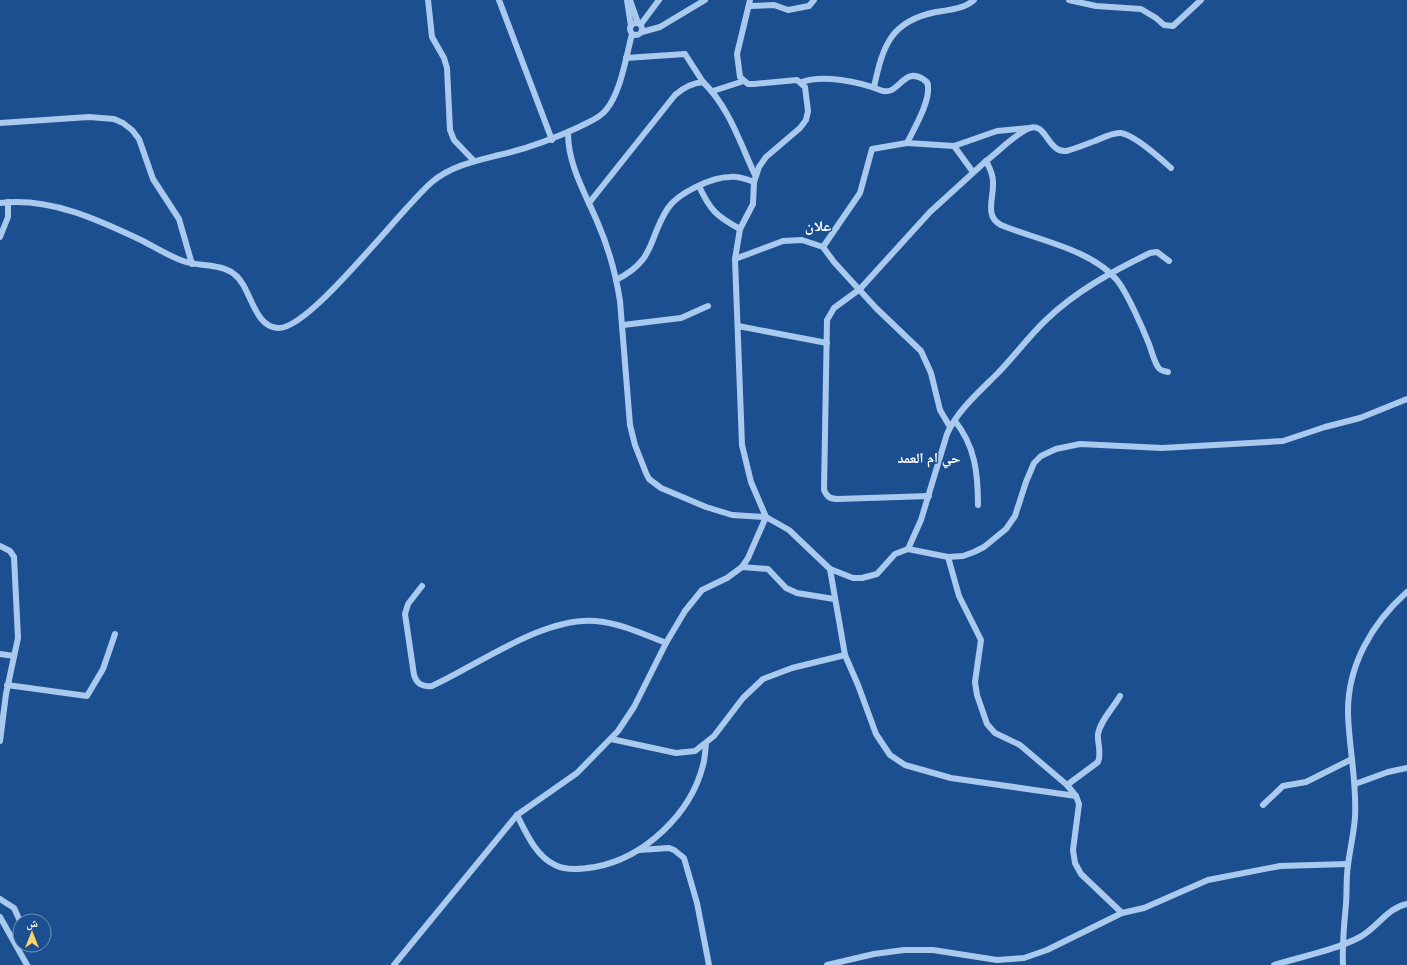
<svg xmlns="http://www.w3.org/2000/svg" width="1407" height="965" font-family="'Varela Round','Noto Naskh Arabic',sans-serif">
<rect width="100%" height="100%" fill="#1b4f8f"/>
<g fill="none" stroke-linecap="round" stroke-linejoin="round">
<!-- minor -->
<g stroke="#a9c9ee" stroke-width="6">
<polyline points="428,0 432,37 444,58 447,68 450,130 454,140 474,161"/>
<polyline points="499,0 552,140"/>
<polyline points="627,0 631,26"/>
<polyline points="630,0 638,23"/>
<polyline points="1069,0 1096,6 1141,9 1156,18 1164,25 1173,26 1201,0"/>
<polyline points="750,6 774,5 788,10 809,6 814,0"/>
<circle cx="636" cy="29" r="6"/>
<polyline points="641,24 659,0"/>
<polyline points="642,32 660,27 705,0"/>
<polyline points="626,58 685,54 703,82"/>
<path d="M802,82C822,74 860,82 880,90C899,98 902,66 923,79C926,81 928,82 928,86C930,102 914,129 907,143L872,149L860,193L823,247"/>
<path d="M874,87C883,45 891,21 936,12C949,10 964,9 974,0"/>
<polyline points="713,91 744,81"/>
<polyline points="0,123 89,117 114,119 123,123 132,130 139,139 153,179 179,219 192,264"/>
<path d="M568,133C568,165 585,193 597,221C607,244 616,275 620,301L630,425L635,445L646,473L649,479L661,488L706,507L732,515L766,517L789,530L830,569L845,655L858,685L876,734L890,755L905,765L951,778L1076,796"/>
<polyline points="907,143 954,146 997,131 1030,128"/>
<polyline points="954,146 973,172"/>
<path d="M986,161C998,152 1016,133 1030,128C1046,122 1048,153 1066,151C1075,149 1086,144 1095,141C1102,138 1113,132 1121,133C1135,135 1161,159 1171,168"/>
<path d="M699,186C710,210 716,216 740,229"/>
<path d="M0,203C50,197 99,220 143,241C156,248 169,256 183,261C199,267 220,263 234,274C251,286 253,327 278,328C310,330 402,207 432,182C451,166 475,161 499,155C527,149 553,139 579,127C588,122 599,119 606,110C621,92 626,57 632,34"/>
<path d="M589,203L675,95C683,88 692,83 703,82C729,107 740,143 755,175"/>
<polyline points="0,237 8,217 8,202"/>
<polyline points="735,259 783,241 802,240 823,247 834,262 876,308 921,351 931,373 940,410 950,427"/>
<path d="M616,280C657,259 647,240 668,208C678,193 712,177 730,177C738,176 746,179 754,182"/>
<polyline points="623,325 681,318 708,306"/>
<polyline points="738,326 827,343"/>
<path d="M955,421C975,446 978,473 978,505"/>
<path d="M929,496L838,499C830,499 827,497 824,490L827,320L834,308L860,289L930,212L986,161C990,168 993,174 993,182C994,198 984,216 1001,225C1037,240 1090,249 1116,279C1126,290 1143,329 1149,344C1152,352 1154,361 1158,367C1160,371 1164,371 1168,372"/>
<polyline points="0,546 10,551 14,557 18,638 6,694 0,741"/>
<path d="M908,549L921,520L947,434C957,411 979,392 997,374C1014,357 1028,337 1046,320C1076,291 1113,271 1150,253L1157,252L1169,261"/>
<polyline points="948,557 959,596 981,640 975,682 977,695 987,724 995,733 1020,745 1067,785 1076,796 1079,804 1073,850 1075,863 1081,874 1122,913"/>
<polyline points="742,567 768,569 786,588 797,593 834,599"/>
<polyline points="830,569 853,578 862,578 877,574 895,554 908,549 948,557 963,556 974,552 984,547 1006,529 1015,516 1026,482 1034,463 1041,456 1056,449 1080,444 1162,448 1283,441 1325,427 1360,418 1407,399"/>
<path d="M422,586L408,604L405,614L414,675C417,684 422,687 432,686C478,665 543,617 595,621C620,623 643,634 666,643"/>
<polyline points="0,654 14,656"/>
<polyline points="7,685 87,696 103,669 115,634"/>
<polyline points="611,739 676,753 695,751 714,736 743,698 763,679 792,668 845,655"/>
<polyline points="1355,784 1388,772 1407,768"/>
<path d="M1067,785L1098,762C1102,752 1097,743 1098,734C1100,721 1114,707 1120,696"/>
<polyline points="1263,805 1283,786 1306,782 1352,759"/>
<path d="M517,815C526,833 536,856 555,865C567,871 582,869 595,867C644,858 691,814 703,765C705,759 705,751 706,744"/>
<polyline points="639,850 669,848 674,850 684,858 697,903 709,965"/>
<polyline points="0,899 14,908 20,921"/>
<polyline points="0,917 27,965"/>
<polyline points="394,965 517,815 577,773 618,731 634,707 666,643 685,611 702,590 727,578 742,567 748,558 766,517 751,482 742,445 735,259 740,229 753,204 754,182 759,167 766,157 800,128 806,120 808,111 805,87 797,80 754,84 748,84 740,77 737,54 750,0"/>
<polyline points="827,965 874,954 904,950 933,950 997,960 1024,958 1047,950 1122,913 1144,908 1208,880 1280,866 1348,864"/>
<path d="M1274,965C1300,957 1336,950 1360,937C1377,928 1387,908 1407,904"/>
<path d="M1343,965C1342,944 1344,925 1346,904C1347,891 1346,878 1348,865C1350,849 1354,833 1355,817C1357,782 1349,748 1348,714C1347,666 1372,623 1407,592"/>
</g>
</g>
<g text-anchor="middle" stroke-width="3" stroke-linejoin="round" paint-order="stroke">
<!-- neighbourhood labels -->
<g font-size="14" font-weight="bold" fill="#fff" stroke="#1b4f8f">
<text x="929" y="463">حي ام العمد</text>
</g>
<!-- quarter labels -->
<g font-size="15" font-weight="bold" fill="#fff" stroke="#1b4f8f">
<text x="818" y="231">علان</text>
</g>
</g>
<!-- north arrow -->
<g transform="translate(32 933)"><circle r="19" fill="#1b4f8f" stroke="#7695bc"/>
<path d="M0-3L7 15L0 10L-7 15Z" fill="#ffd166"/>
<text y="-6" font-size="11" font-weight="bold" text-anchor="middle" fill="#ffffff">ش</text>
</g>
</svg>
